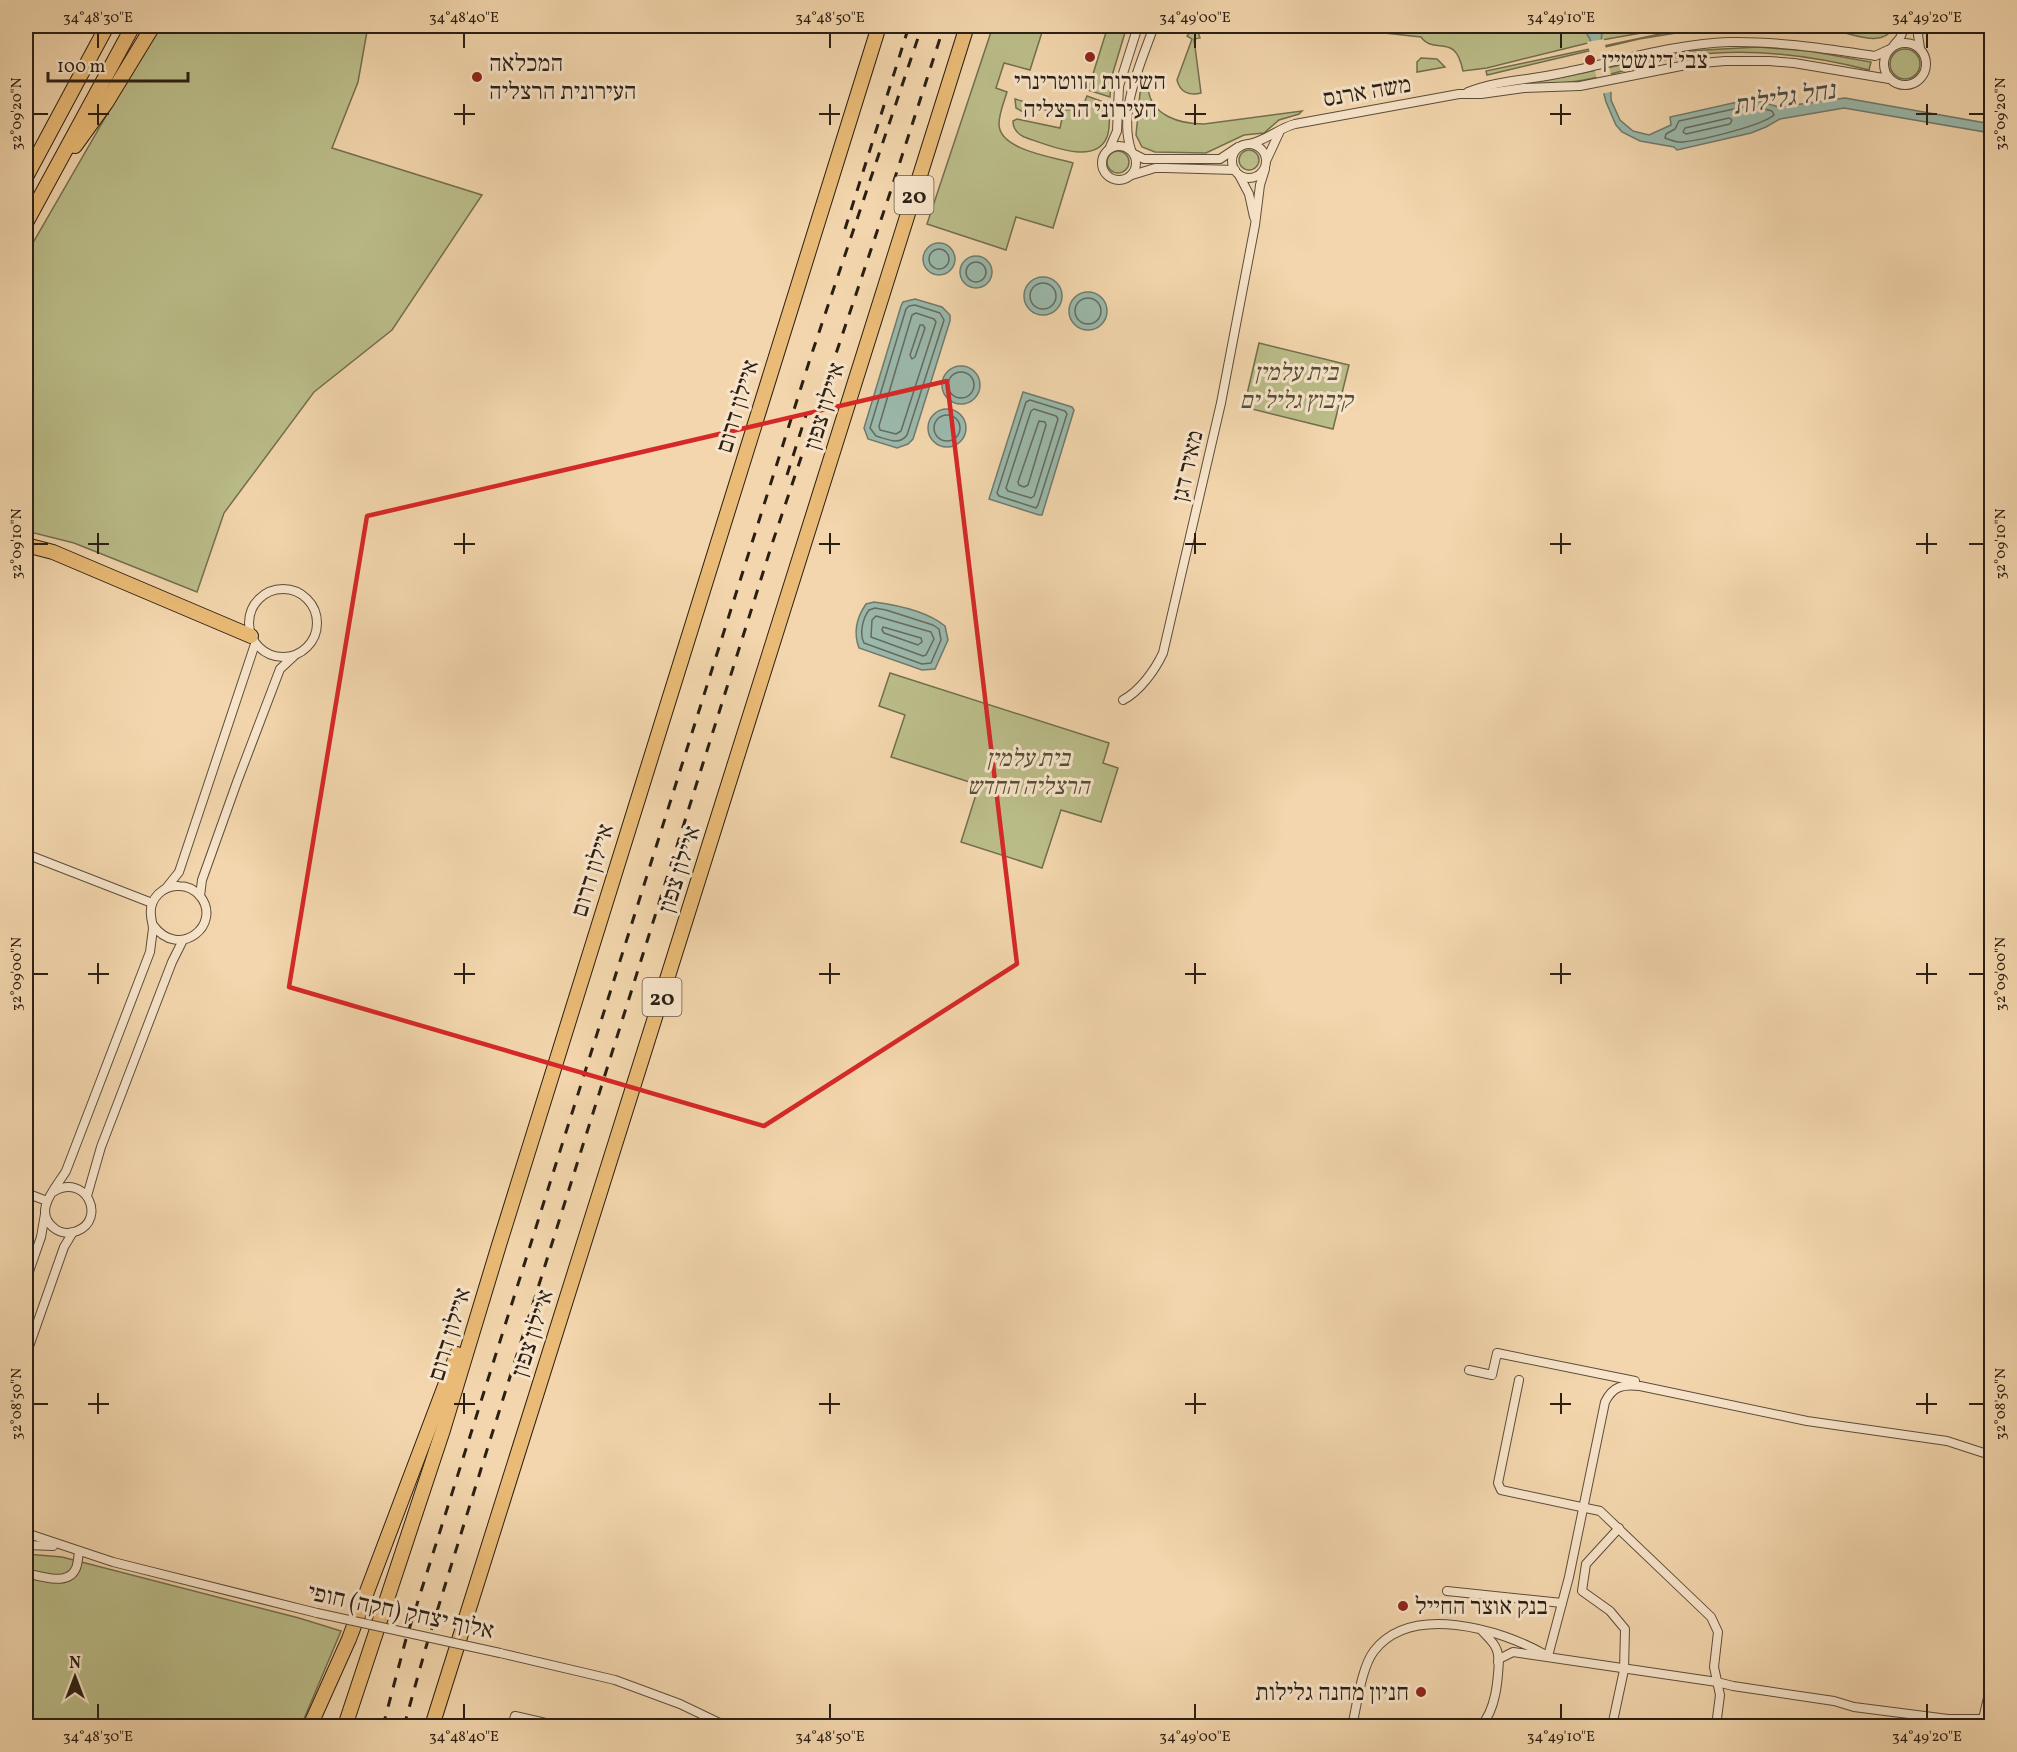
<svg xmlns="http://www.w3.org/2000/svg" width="2017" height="1752" font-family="Vollkorn,'Frank Ruhl Libre',serif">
<rect width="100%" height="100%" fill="#f3d6ad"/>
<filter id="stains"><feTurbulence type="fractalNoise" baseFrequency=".00333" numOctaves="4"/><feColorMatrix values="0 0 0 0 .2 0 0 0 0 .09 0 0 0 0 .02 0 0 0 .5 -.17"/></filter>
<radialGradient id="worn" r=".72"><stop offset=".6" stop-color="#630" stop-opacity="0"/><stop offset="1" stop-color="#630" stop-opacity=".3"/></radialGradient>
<!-- green -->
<g fill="#bbbe8a" stroke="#736e4f" stroke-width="1.5">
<polygon points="158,26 368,26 358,82 332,148 482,195 392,330 314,392 224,513 197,592 74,543 26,531 26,255"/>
<path d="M993,26H1044L1030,70L1004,63L996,88L1007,92C1004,102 999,113 999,124C999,150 1053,157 1073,163L1053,228L1016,217L1006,250L927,224Z"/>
<polygon points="1108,26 1127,26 1111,79 1110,97 1088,90"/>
<path d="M1320,26H1681L1596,41L1487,68L1463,71C1455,31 1435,56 1421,37Z"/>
<path d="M1839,26H1894C1884,48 1856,35 1837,31Z"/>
<polygon points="1683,29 1682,32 1639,39 1487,75 1486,71"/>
<path d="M1191,31L1198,32L1200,38L1194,39L1201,93C1189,96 1180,92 1177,80L1192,39L1187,36Z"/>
<path d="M1758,47L1809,51L1871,62L1869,70C1810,55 1748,47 1687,56C1634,64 1579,90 1525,83L1526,81L1563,77L1687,51Z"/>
<circle cx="1905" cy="64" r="15"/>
<polygon points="1421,58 1437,59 1445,67 1417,72 1417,62"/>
<path d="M1148,88C1151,116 1180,124 1204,124L1302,111L1299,114L1279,120L1264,133L1244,135L1206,153L1155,152L1142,147L1136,135L1140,93L1142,90Z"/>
<path d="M1087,96L1109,104C1109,114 1111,127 1107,137C1095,167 1046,144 1024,137C1018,134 1013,129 1013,121L1017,119L1060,128L1063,114L1025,105L1023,112L1016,108L1015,99C1036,105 1062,116 1083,106Z"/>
<circle cx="1249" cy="160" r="10"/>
<circle cx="1118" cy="162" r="11"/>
<polygon points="1259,343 1349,365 1333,429 1244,407"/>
<polygon points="890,673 1109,743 1103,763 1118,768 1101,822 1061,810 1042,868 961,842 979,785 891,757 905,715 879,706"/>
<polygon points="26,1554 62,1557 299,1618 341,1631 301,1726 26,1726"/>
</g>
<!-- water -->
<g fill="#9bb9ac" stroke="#6e7b6f" stroke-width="1.5">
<polygon points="1582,26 1603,26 1601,41 1611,93 1611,100 1620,120 1633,131 1649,135 1671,125 1670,117 1742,101 1758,101 1779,107 1845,98 1991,124 1991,133 1844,108 1780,119 1766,127 1751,133 1677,150 1674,147 1640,141 1622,132 1616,125 1606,102 1590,39"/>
<circle cx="939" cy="259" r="16"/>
<circle cx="976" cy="272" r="16"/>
<circle cx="1043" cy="296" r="19"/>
<circle cx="1088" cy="311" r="19"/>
<polygon points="915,299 942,307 950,315 950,321 913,439 908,444 897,448 868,439 864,428 901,306 903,302"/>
<circle cx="961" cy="385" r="19"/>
<polygon points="1023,392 1072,407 1074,410 1042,515 1039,515 989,499"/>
<circle cx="947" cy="428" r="19"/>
<path d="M874,602C897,605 928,612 945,626L948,640L935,669L922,670L859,648C853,632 857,617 866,604Z"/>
</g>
<!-- pier -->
<polygon fill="#f3d6ad" points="1604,39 1614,91 1601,94 1587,42"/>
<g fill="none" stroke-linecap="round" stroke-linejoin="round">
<!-- shore -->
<g stroke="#636c60" stroke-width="1.5">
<path d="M1743,107H1757L1772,111L1774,115C1761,126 1702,140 1683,142C1678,143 1670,140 1665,138L1666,134L1675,129L1679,121Z"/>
<polygon points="1729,118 1732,120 1730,124 1686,134 1683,132 1685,128"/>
<circle cx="939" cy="259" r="10"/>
<circle cx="976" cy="272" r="10"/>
<circle cx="1043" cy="296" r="13"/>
<circle cx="1088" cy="311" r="13"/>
<path d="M915,305L940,313L944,320L907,435C899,446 887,439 876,436L870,428L906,309L909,306Z"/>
<polygon points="916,313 934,319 936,322 901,431 896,434 880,430 879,426 912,315"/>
<polygon points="920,325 923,325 925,328 915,357 912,359 910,355"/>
<circle cx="961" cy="385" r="13"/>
<polygon points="1030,400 1065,411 1067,414 1038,505 1036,508 999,496 997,493 1026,402"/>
<polygon points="1034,409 1056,416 1058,419 1034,496 1031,498 1008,491 1006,488 1031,411"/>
<circle cx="947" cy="428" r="13"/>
<polygon points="1039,421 1045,422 1046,425 1028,485 1024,487 1019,485 1018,482"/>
<path d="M875,608L886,610L933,625L939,629L941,640L931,663L922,664L864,643C859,633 863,618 869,610Z"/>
<polygon points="876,616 931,632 934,639 926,655 923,656 871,637 872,620"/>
<polygon points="883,627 921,638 922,642 918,645 884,633 882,630"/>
</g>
<!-- street casing -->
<g stroke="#5d4d3a" stroke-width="10">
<g id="street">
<circle cx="1905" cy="64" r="21"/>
<polyline points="1894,45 1900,38 1905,26"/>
<polyline points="1920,48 1918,35 1920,26"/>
<path d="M1468,92C1498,80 1531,80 1562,73C1617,62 1673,44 1729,42C1778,41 1827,49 1875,56L1888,50"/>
<circle cx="1249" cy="161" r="17"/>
<path d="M1249,144C1267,140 1279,128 1295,124L1459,94H1481L1524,88L1580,86L1691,64L1725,61H1769L1794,63L1889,79"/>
<circle cx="1119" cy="163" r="17"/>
<polyline points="1110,147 1117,131 1119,86 1138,26"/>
<path d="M1131,150C1118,110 1141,63 1154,26"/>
<polyline points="1134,154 1144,159 1220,159 1238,147"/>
<polyline points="1267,159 1279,133"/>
<polyline points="1132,175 1155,168 1165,168 1235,170"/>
<polyline points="1239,175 1249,194 1254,217"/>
<circle cx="283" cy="623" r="34"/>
<path d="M1123,700C1140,691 1155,670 1163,653L1221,403L1255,225L1260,185L1265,169"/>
<polyline points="26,854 152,903"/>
<polyline points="167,887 179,872 255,644"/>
<polyline points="200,896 202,880 237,782 280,669 294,656"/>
<path d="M53,1192C86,1172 107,1219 77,1231C69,1234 60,1233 54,1228C32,1211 56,1188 66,1171L150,952C151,944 152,936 153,929C153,924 151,920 151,915C149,899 163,885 179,886C187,886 194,889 200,896C223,924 179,961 153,925"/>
<polyline points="26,1193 47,1201"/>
<polyline points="87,1196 101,1147 172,962 183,940"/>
<polyline points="26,1280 41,1237 45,1214"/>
<polyline points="26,1355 64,1247 73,1232"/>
<polyline points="1469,1370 1492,1375 1497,1353 1635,1381"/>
<polyline points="1519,1380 1498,1483 1501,1490 1600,1511 1711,1617 1718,1632 1714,1667 1720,1695 1716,1726"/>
<polyline points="26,1533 113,1562 317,1613"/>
<polyline points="26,1545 53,1546"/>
<path d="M26,1573C39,1576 67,1586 75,1570C78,1566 78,1557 79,1552"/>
<polyline points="1447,1591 1562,1603"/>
<path d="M1483,1632C1492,1641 1500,1649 1498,1662"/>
<polyline points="500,1653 615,1680 680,1704 726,1726"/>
<path d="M1548,1656L1569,1577L1605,1402C1613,1386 1623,1384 1640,1386L1807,1421L1947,1441L1987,1454L1992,1460"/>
<polyline points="1983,1719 1992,1681"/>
<polyline points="513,1722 515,1716 559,1726"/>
<path d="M1352,1726C1357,1706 1361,1668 1374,1651C1411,1603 1500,1629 1544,1654"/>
<path d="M1481,1726C1496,1709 1498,1681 1499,1659L1513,1652L1717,1682L1733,1686L1834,1701L1854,1707L1948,1719H1983L1992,1723"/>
<polyline points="1612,1726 1624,1670 1625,1629 1610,1611 1582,1591 1586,1564 1619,1528"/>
</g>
</g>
<!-- highway casing -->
<g stroke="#2b1f14" stroke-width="16">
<g id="highway">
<polyline points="75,146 106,103 153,26"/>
<polyline points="26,177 107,26"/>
<polyline points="26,223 133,26"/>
<polyline points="26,545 53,552 251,636"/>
<polyline points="310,1726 349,1639 457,1354"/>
<polyline points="345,1726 443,1430 499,1245 879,26"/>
<polyline points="432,1726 967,26"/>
</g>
</g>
<!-- street -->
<use href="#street" stroke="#f7e4ca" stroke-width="8"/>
<!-- highway -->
<use href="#highway" stroke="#eabb76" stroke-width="14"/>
<!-- rail -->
<g stroke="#2b1f14" stroke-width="3" stroke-dasharray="10 10" stroke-linecap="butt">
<polyline points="845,229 909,26"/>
<polyline points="787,475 806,415"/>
<polyline points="383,1726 406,1639 810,359 922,26"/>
<polyline points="404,1726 426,1647 481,1469 772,544 889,196 944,26"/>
</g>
<!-- street-bridge casing -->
<g stroke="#5d4d3a" stroke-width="10" stroke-linecap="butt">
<polyline id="street-bridge" points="317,1613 500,1653"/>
</g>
<!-- street-bridge -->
<use href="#street-bridge" stroke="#f7e4ca" stroke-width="8"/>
</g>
<!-- marked area -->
<path fill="none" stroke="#d62828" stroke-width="4.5" stroke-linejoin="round" d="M947,381L1017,964L764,1126L289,987L367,516Z"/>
<!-- ticks -->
<path fill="none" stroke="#2b1f14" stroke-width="2" d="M98,33V48M464,33V48M830,33V48M1195,33V48M1561,33V48M1927,33V48M98,104V125M464,104V125M830,104V125M1195,104V125M1561,104V125M1927,104V125M33,114H48M88,114H109M454,114H475M819,114H840M1185,114H1206M1550,114H1571M1916,114H1937M1969,114H1984M98,533V554M464,533V554M830,533V554M1195,533V554M1561,533V554M1927,533V554M33,544H48M88,544H109M454,544H475M819,544H840M1185,544H1206M1550,544H1571M1916,544H1937M1969,544H1984M98,963V984M464,963V984M830,963V984M1195,963V984M1561,963V984M1927,963V984M33,974H48M88,974H109M454,974H475M819,974H840M1185,974H1206M1550,974H1571M1916,974H1937M1969,974H1984M98,1393V1414M464,1393V1414M830,1393V1414M1195,1393V1414M1561,1393V1414M1927,1393V1414M33,1404H48M88,1404H109M454,1404H475M819,1404H840M1185,1404H1206M1550,1404H1571M1916,1404H1937M1969,1404H1984M98,1704V1719M464,1704V1719M830,1704V1719M1195,1704V1719M1561,1704V1719M1927,1704V1719"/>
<!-- markers -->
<g fill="#8f2418" stroke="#f7e4ca" stroke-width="2">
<circle cx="1090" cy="57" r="6"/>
<circle cx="1590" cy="60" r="6"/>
<circle cx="477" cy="77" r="6"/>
<circle cx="1403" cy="1606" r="6"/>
<circle cx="1421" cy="1692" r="6"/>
</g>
<g text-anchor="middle" stroke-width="6" stroke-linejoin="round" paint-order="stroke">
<!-- shield labels -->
<g fill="#f7e4ca" stroke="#685a4b" stroke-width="1.5">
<rect x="894.5" y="176" width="39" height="38" rx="4.5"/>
<rect x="642.5" y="978" width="39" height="38" rx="4.5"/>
</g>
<g font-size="22" font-weight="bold" fill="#2b1f14">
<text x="914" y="203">20</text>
<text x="662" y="1005">20</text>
</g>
<!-- poi labels -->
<g font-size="24" fill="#2b1f14" stroke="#f7e4ca" text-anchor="start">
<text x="1602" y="68">צבי דינשטיין</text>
<text x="489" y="71">המכלאה<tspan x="489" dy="28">העירונית הרצליה</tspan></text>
<text x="1090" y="89" text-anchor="middle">השירות הווטרינרי<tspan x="1090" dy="28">העירוני הרצליה</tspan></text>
<text x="1415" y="1614">בנק אוצר החייל</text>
<text x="1409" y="1700" text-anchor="end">חניון מחנה גלילות</text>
</g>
<!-- street labels -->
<g font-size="24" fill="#2b1f14" stroke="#f7e4ca">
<text transform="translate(1367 91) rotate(-10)" y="8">משה ארנס</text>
<text transform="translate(737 406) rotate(-73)" y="8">איילון דרום</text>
<text transform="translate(824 406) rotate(-73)" y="8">איילון צפון</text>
<text transform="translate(1187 466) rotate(-77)" y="8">מאיר דגן</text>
<text transform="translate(679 869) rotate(-72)" y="8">איילון צפון</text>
<text transform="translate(592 870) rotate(-73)" y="8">איילון דרום</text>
<text transform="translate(532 1333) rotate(-72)" y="8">איילון צפון</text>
<text transform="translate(449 1334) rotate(-73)" y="8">איילון דרום</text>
<text transform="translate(401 1611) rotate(12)" y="8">אלוף יצחק (חקה) חופי</text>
</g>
<!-- park labels -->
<g font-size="24" font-style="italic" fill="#564f37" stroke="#f7e4ca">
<text x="1296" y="380">בית עלמין<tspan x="1296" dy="28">קיבוץ גליל ים</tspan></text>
<text x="1028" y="766">בית עלמין<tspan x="1028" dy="28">הרצליה החדש</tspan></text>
</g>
<!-- water labels -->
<g font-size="26" font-style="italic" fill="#4d4d42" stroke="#f7e4ca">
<text transform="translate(1784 97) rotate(-9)" y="9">נחל גלילות</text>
</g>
</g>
<!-- margin -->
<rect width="2017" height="1752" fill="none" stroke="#f3d6ad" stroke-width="66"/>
<!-- north arrow -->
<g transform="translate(75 1677)" stroke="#f7e4ca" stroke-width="4.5" paint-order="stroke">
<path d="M0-4.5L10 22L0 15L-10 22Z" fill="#2b1f14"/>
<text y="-9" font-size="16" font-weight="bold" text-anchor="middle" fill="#2b1f14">N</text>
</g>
<!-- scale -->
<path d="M48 72v9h140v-9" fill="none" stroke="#2b1f14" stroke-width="3"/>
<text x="57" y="72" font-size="18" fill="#2b1f14" stroke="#f7e4ca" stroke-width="4.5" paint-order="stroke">100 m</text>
<rect x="33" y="33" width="1951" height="1686" fill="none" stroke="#2b1f14" stroke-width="2"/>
<g font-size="15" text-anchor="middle" fill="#2b1f14">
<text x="98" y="22">34°48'30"E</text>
<text x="464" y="22">34°48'40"E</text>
<text x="830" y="22">34°48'50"E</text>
<text x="1195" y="22">34°49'00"E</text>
<text x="1561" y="22">34°49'10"E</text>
<text x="1927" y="22">34°49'20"E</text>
<text transform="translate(16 114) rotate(-90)" y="5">32°09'20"N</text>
<text transform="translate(2000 114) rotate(-90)" y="5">32°09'20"N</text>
<text transform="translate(16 544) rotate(-90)" y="5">32°09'10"N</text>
<text transform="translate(2000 544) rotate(-90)" y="5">32°09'10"N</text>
<text transform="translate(16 974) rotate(-90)" y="5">32°09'00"N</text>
<text transform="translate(2000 974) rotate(-90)" y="5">32°09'00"N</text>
<text transform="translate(16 1404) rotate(-90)" y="5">32°08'50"N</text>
<text transform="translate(2000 1404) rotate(-90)" y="5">32°08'50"N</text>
<text x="98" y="1741">34°48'30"E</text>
<text x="464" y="1741">34°48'40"E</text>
<text x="830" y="1741">34°48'50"E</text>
<text x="1195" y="1741">34°49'00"E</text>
<text x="1561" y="1741">34°49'10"E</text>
<text x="1927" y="1741">34°49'20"E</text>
</g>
<rect width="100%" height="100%" filter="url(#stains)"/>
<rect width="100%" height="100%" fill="url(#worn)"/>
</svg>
